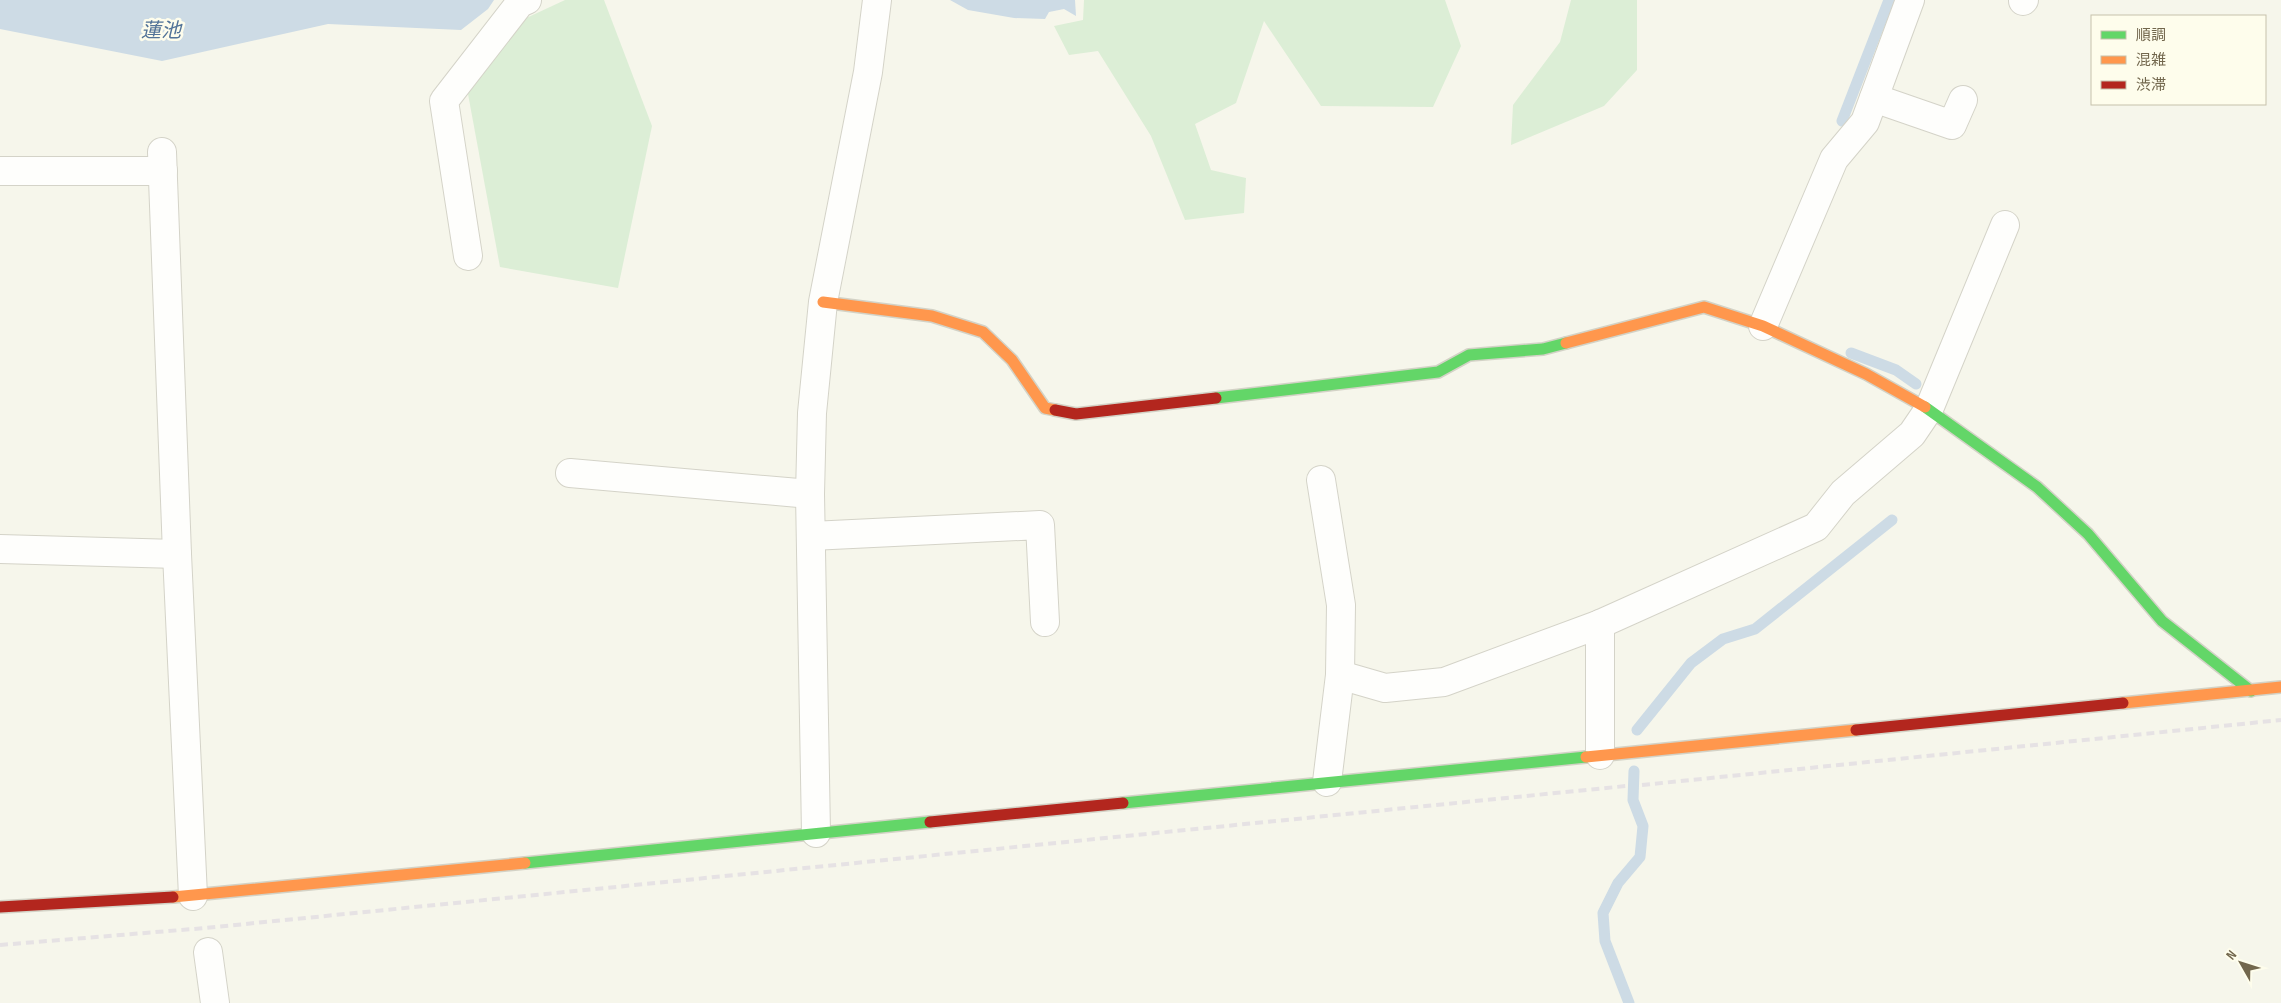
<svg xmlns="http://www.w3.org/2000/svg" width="2281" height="1003" font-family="'Sofia Sans Condensed','Noto Sans JP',sans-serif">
<rect width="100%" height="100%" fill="#f6f6eb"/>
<!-- green -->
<g fill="#dceed6">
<polygon points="565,0 604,0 652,126 618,288 500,267 468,94 522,20"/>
<polygon points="1084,0 1445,0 1461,46 1433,107 1321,106 1264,21 1236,103 1195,124 1211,170 1246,178 1244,213 1185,220 1151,136 1098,51 1069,55 1054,26 1083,20"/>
<polygon points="1571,0 1637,0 1637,70 1604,106 1511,145 1513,105 1560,42"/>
</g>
<!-- water -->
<g fill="#cddbe5">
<polygon points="0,0 494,0 488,9 461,30 328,24 162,61 0,29"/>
<polygon points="950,0 1075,0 1076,16 1064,9 1049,12 1045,19 1014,18 968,10"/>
</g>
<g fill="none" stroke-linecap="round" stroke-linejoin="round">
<!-- stream -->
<g stroke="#cddbe5" stroke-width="11">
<polyline points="1842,121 1889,0"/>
<polyline points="1851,353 1896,370 1916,384"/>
<polyline points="1637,730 1691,663 1723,639 1755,629 1892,520"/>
<polyline points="1629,1003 1605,941 1603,913 1618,883 1640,857 1643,826 1633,800 1634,771"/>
</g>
<!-- street casing -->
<g stroke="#d4d3c8" stroke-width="30">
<g id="street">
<polyline points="2023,1 2024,0"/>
<polyline points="1874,98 1952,125 1963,100"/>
<polyline points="162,152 177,554 193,896"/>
<polyline points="0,171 163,171"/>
<polyline points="468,256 444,101 520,3 527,0"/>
<polyline points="1763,326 1834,159 1865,122 1910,0"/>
<polyline points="570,473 810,494"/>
<polyline points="1321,480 1341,605 1340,675 1327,782"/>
<polyline points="811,536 1040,525 1045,622"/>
<polyline points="0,549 177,554"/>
<polyline points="1600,624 1600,755"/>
<polyline points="1340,675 1385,688 1444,682 1600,624 1816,527 1843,493 1912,434 1929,409 2005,225"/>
<polyline points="816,833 810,494 812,413 823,302 868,72 877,0"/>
<polyline points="208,952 215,1003"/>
</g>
</g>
<!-- fast casing -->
<g stroke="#d3d2c6" stroke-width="14">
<g id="fast">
<polyline points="1216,398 1438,372 1469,355 1543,349 1566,343"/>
<polyline points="1925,407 2037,487 2088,534 2162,621 2251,691"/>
<polyline points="1123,803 1586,757"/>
<polyline points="525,863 930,822"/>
</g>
</g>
<!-- slow casing -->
<g stroke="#d3d2c6" stroke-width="14">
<g id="slow">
<polyline points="823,302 932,316 983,332 1012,360 1045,408 1055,410"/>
<polyline points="1566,343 1704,307 1763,326 1866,374 1925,407"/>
<polyline points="2123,703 2281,687"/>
<polyline points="1586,757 1856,730"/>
<polyline points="173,897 525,863"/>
</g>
</g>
<!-- jam casing -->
<g stroke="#d3d2c6" stroke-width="14">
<g id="jam">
<polyline points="1055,410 1076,414 1216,398"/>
<polyline points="1856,730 2123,703"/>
<polyline points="930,822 1123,803"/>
<polyline points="0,907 173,897"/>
</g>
</g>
<!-- street -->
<use href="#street" stroke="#fefefc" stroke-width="28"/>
<!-- fast -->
<use href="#fast" stroke="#63d668" stroke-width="11"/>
<!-- slow -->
<use href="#slow" stroke="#ff974d" stroke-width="11"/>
<!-- jam -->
<use href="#jam" stroke="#b3261e" stroke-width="11"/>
<!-- rail -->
<g stroke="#e6e2e4" stroke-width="4" stroke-dasharray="8 5" stroke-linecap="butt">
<polyline points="1642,785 2281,720"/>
<polyline points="0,945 205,928 1626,786"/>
</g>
</g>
<g text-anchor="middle" stroke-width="5" stroke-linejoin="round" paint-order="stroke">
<!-- water labels -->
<g font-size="20" font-style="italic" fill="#527398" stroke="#fefdec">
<text x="161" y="37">蓮池</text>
</g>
</g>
<!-- legend -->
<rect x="2091" y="15" width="175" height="90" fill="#fefdec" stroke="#c6c1ac"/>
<rect x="2101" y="31" width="25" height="8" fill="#63d668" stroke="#c6c1ac"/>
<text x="2136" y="40" font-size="15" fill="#72674d">順調</text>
<rect x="2101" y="56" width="25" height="8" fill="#ff974d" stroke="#c6c1ac"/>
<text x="2136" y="65" font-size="15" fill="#72674d">混雑</text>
<rect x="2101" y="81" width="25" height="8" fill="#b3261e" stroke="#c6c1ac"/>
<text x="2136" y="90" font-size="15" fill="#72674d">渋滞</text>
<!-- north arrow -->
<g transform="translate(2241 963) rotate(309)" stroke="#fefdec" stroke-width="4" paint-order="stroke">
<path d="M0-4L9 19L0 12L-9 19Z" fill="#72674d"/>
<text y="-8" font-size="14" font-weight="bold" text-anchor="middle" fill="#72674d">N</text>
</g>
</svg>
